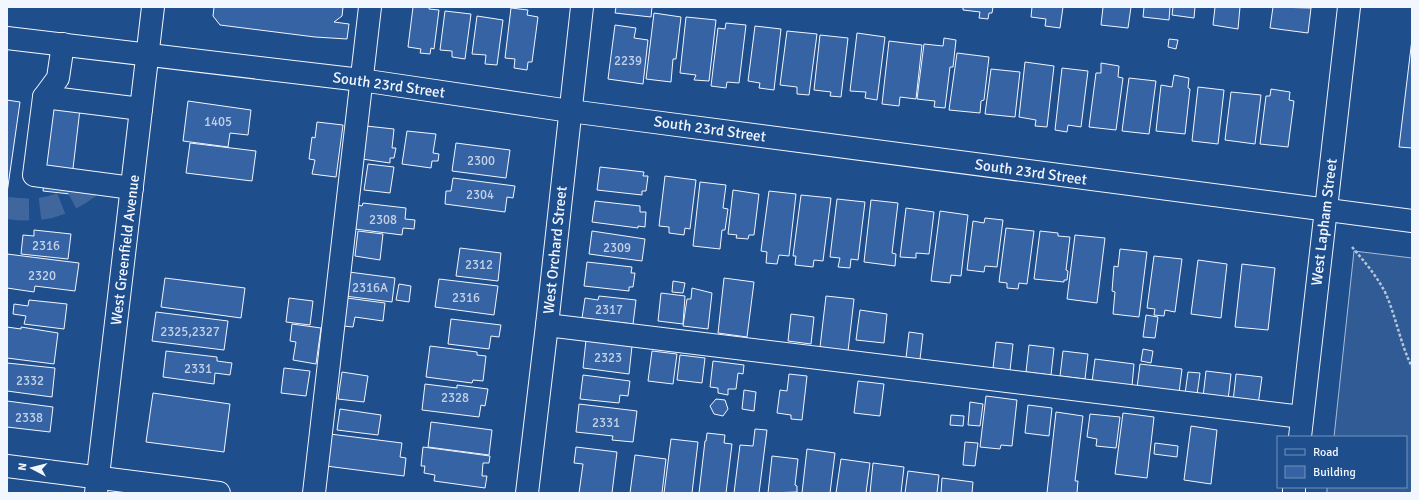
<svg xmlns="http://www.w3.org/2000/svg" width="1419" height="500" font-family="Signika,sans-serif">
<rect width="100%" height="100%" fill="#1f4e8c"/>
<!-- built -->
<polygon fill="#305b95" stroke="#a8bbd7" points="1354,251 1412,258 1412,493 1327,493 1327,487 1406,487 1406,437 1334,437"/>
<!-- building -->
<g fill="#3563a3" stroke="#f2f6ff">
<polygon points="214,7 343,7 342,16 334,22 349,24 347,39 315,37 220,25 213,16"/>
<polygon points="413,7 429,7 429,9 439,10 434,49 431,48 430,54 420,53 421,49 408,47"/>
<polygon points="616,7 652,7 651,17 615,13"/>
<polygon points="963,7 993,7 992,13 989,13 988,19 979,18 980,12 963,10"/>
<polygon points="1032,7 1063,7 1060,28 1045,26 1046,19 1031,17"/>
<polygon points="1103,7 1131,7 1128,28 1101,25"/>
<polygon points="1144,7 1170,7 1169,20 1143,17"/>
<polygon points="1173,7 1195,7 1194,18 1172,15"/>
<polygon points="1215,7 1240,7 1238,29 1213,25"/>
<polygon points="1273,7 1311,8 1308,33 1270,28"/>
<polygon points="511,8 528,10 527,15 538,17 532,62 528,62 527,70 514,68 515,59 505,58"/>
<polygon points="445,11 471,14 465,59 452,57 452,51 440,50"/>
<polygon points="654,13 681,17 676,59 673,59 671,82 646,79"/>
<polygon points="477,16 503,20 497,65 485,64 486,55 472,54"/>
<polygon points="686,17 716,20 709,81 694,80 696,75 680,73"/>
<polygon points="726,23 746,25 739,83 727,82 726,88 711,86 718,28 725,29"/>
<polygon points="615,25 636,28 634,38 648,40 643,84 608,79"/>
<polygon points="755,26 781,29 774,90 759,88 760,83 748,81"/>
<polygon points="787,31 817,34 809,95 797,94 797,87 780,85"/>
<polygon points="857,33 885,37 877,100 865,98 866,92 850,91"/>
<polygon points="820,35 848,38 841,97 830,96 831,92 814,90"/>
<polygon points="944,38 956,40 953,67 950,67 945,108 934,107 935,101 917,99 924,44 943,46"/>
<polygon points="1169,39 1178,40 1176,49 1168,47"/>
<polygon points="1412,39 1412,148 1399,147"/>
<polygon points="889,41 922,45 916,99 900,97 899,106 882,104"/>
<polygon points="957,53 989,57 984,100 981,101 980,113 949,110"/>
<polygon points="1025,62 1054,66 1047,127 1035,126 1036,120 1019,117"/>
<polygon points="1101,63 1119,66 1118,77 1123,78 1116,130 1089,127 1096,73 1101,73"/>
<polygon points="1062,68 1088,71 1081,127 1068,125 1067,132 1055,130"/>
<polygon points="991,69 1020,72 1015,117 985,114"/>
<polygon points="1174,75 1189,78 1188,88 1190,89 1185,134 1156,131 1161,85 1172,87"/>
<polygon points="1129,78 1156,81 1149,134 1122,131"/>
<polygon points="1198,87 1224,90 1218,144 1192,141"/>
<polygon points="1271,89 1290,92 1289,100 1294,101 1288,147 1260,144 1266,96 1270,96"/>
<polygon points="1231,92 1261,95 1255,144 1225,140"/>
<polygon points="7,100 20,102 7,193"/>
<polygon points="188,101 251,110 248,135 230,133 228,147 183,141"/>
<polygon points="53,106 80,109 70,194 43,191"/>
<polygon points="317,122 343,125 336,177 312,174 315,160 309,159 312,137 315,138"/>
<polygon points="366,126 394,129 392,148 396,148 394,158 390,158 390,163 362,159"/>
<polygon points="407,131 436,134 433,153 439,154 438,161 432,161 431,168 402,164"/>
<polygon points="190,143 256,151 252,181 186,173"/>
<polygon points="456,143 510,150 506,178 452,171"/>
<polygon points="368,164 394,167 390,193 364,190"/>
<polygon points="600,167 644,172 643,176 648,176 646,191 642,191 642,195 597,190"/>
<polygon points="665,176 696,180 690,229 685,228 684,235 669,233 669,227 659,226"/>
<polygon points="453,178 515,186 513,198 507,197 505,212 445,204 446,191 451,191"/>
<polygon points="700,182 726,185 723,208 728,209 725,230 722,230 720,249 693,246"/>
<polygon points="733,190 759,194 754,235 749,235 748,239 736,238 737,235 728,234"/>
<polygon points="769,191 796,194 789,256 779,255 777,264 766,263 767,252 761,251"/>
<polygon points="801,195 831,198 823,261 814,260 813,267 795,265 796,256 793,256"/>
<polygon points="837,199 865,202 858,260 851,259 850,268 838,267 840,258 830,257"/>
<polygon points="871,200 898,203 892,253 896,254 895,266 864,262"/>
<polygon points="595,201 640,206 640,212 646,212 645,227 638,226 638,228 592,222"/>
<polygon points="363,203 406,208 405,219 415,220 414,229 403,228 402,235 355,229 358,205 362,206"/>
<polygon points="906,208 934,212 929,254 916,253 916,258 900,257"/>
<polygon points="940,211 968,215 961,276 951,275 950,283 931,281"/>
<polygon points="985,218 1003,220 997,267 985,266 984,272 967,270 973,221 984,223"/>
<polygon points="1006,228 1034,231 1027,284 1019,283 1018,289 1007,288 1007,283 999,282"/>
<polygon points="34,230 71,234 68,259 21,254 23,235 34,236"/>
<polygon points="358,231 383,234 380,260 355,256"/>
<polygon points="592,231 645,239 642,261 589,254"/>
<polygon points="1040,231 1058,233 1058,236 1070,237 1066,270 1068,271 1067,280 1064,280 1064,282 1034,279"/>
<polygon points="1075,235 1105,238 1097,303 1067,299"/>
<polygon points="460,248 501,253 498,281 456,276"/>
<polygon points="1120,249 1147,252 1139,317 1113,314 1115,292 1112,291 1114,266 1118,267"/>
<polygon points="7,254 79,263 75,291 35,286 34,292 7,288"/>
<polygon points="1154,256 1182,259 1175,312 1165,310 1164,316 1154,315 1155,309 1147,308"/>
<polygon points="1198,260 1227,264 1221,318 1191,314"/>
<polygon points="587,262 632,267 631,273 635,273 633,287 629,287 629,291 584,286"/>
<polygon points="1242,264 1275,268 1268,330 1235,327"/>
<polygon points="349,272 395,278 392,302 345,296"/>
<polygon points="165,278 245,288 241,318 161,307"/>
<polygon points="724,278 754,282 747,337 718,333"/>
<polygon points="439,279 498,286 494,315 435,307"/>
<polygon points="673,281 685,283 683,293 672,292"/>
<polygon points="399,284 411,286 409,302 396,300"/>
<polygon points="692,288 712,293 708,329 683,326 687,299 691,299"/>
<polygon points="661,293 685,296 683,324 658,321"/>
<polygon points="599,296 636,300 633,324 582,318 585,298 598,300"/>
<polygon points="826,296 854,299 848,351 820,347"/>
<polygon points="289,298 313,301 310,325 286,322"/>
<polygon points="347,298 385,303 383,321 355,317 353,327 343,326"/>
<polygon points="29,300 67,304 64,329 24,324 26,316 13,314 14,304 28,306"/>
<polygon points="860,310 887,314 884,343 856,340"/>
<polygon points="156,312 228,321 224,350 152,341"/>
<polygon points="791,314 814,317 811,344 788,341"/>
<polygon points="1146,315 1158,317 1155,338 1143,337"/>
<polygon points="451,319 501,325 499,337 491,336 489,349 448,344"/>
<polygon points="292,324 321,328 316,364 293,360 296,342 290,341"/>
<polygon points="7,327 21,329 21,327 58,333 54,364 7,358"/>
<polygon points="909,332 923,334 920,359 906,358"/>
<polygon points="586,340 632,346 629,374 583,368"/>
<polygon points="996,342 1013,344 1010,370 993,368"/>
<polygon points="1029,345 1054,348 1051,375 1026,372"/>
<polygon points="430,346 477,352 477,355 486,356 483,381 473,380 472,383 426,377"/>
<polygon points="1143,349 1153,351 1151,363 1141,361"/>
<polygon points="166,351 217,357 217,361 232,363 230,375 215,373 214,384 163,377"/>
<polygon points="652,351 677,354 673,384 648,381"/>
<polygon points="1063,351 1088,354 1085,379 1060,376"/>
<polygon points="680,355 705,358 702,383 677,380"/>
<polygon points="1095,359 1134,364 1132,386 1092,382"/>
<polygon points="713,361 744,365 743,374 738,373 736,389 728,389 728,395 718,393 718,388 710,387"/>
<polygon points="7,363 55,368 52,397 7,391"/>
<polygon points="1140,364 1182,369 1179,393 1137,388"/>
<polygon points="284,368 310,371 306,396 281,393"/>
<polygon points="1206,371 1231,374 1228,400 1203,397"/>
<polygon points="342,372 368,376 364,402 338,399"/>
<polygon points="1188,372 1200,373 1197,395 1185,394"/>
<polygon points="789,374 807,376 802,420 791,419 791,415 777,413 780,390 787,391"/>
<polygon points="1236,374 1262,377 1258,405 1233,402"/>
<polygon points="583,375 630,381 628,396 620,395 619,403 580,399"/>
<polygon points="858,381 884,384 880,416 854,413"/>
<polygon points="425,384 457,388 457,385 488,389 485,406 481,405 479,417 422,410"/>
<polygon points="744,390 756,392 754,411 742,409"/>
<polygon points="153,393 230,404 224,452 146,442"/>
<polygon points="986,396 1017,400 1012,446 1001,445 1000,449 980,447"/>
<polygon points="716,399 725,400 728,409 723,416 714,414 710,406"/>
<polygon points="7,401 53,407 50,432 7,427"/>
<polygon points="970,402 983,404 980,426 968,425"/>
<polygon points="579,404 637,411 633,442 612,440 613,436 576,432"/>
<polygon points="1028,405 1052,408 1049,436 1025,433"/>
<polygon points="340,409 381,415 378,435 337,430"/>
<polygon points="1056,412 1083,416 1075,481 1078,481 1077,493 1047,493"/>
<polygon points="1123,413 1154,417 1147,478 1115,474"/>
<polygon points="1090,414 1120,417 1116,448 1096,446 1097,439 1087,437"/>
<polygon points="951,415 964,416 963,426 950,425"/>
<polygon points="431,422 492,430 489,455 428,447"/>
<polygon points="1191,426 1217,430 1211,484 1184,480"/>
<polygon points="755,429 767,430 759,493 734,493 740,445 753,446"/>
<polygon points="707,433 725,435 724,443 732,444 726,493 699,493 705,441 706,441"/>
<polygon points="330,434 402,443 400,457 406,458 404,476 326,466"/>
<polygon points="671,439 698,442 692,493 664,493"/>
<polygon points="965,442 978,443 975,466 963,465"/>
<polygon points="1155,443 1178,446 1177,457 1154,454"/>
<polygon points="423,447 490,456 489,463 483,463 482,476 487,476 485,488 434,481 435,475 424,473 425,466 421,466"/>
<polygon points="576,447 617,452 612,493 579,493 583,464 574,463"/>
<polygon points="807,449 835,453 830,493 802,493"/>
<polygon points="635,455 666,459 662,493 630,493"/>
<polygon points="772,456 798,459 795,485 797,486 797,492 768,493"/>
<polygon points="841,459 870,463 866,493 836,493"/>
<polygon points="873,463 904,467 901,493 870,493"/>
<polygon points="908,471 939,475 937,493 905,493"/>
<polygon points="942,478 973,482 972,493 941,493"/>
</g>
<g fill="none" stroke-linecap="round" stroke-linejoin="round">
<!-- minor-tunnel -->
<path stroke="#3f679d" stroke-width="22" stroke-dasharray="22 11" stroke-linecap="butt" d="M7,208C45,213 65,206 95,183"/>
<!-- minor casing -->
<g stroke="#f2f6ff" stroke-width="24">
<g id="minor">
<polyline points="7,38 361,80 570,111 1412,221"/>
<polyline points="63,44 58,78 44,97 34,175 132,188"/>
<polyline points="44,97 141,109"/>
<polyline points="547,325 1302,417"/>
<polyline points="1300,437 1349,7"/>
<polyline points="7,466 219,493"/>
<polyline points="314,493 370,7"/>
<polyline points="527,493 547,325 582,7"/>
<polyline points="1294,493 1294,487"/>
</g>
</g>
<!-- major casing -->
<g stroke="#f2f6ff" stroke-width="24">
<polyline id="major" points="96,493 153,7"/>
</g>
<!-- path -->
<g stroke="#b3c4dc" stroke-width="2.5" stroke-dasharray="3 2" stroke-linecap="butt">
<path d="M1352,247C1364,261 1376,275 1385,292C1396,316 1400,343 1412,367"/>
<polyline points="1411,493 1412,492"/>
</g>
<!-- minor -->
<use href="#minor" stroke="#1f4e8c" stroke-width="22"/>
<!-- major -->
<use href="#major" stroke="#1f4e8c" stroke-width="22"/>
</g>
<g text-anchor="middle" stroke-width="3" stroke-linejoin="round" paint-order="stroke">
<!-- number labels -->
<g font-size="13" fill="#c3d1e8">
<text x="628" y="65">2239</text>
<text x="218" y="126">1405</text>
<text x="481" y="165">2300</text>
<text x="480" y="199">2304</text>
<text x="383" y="224">2308</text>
<text x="46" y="250">2316</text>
<text x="617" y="252">2309</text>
<text x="479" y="269">2312</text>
<text x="42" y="280">2320</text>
<text x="370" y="292">2316A</text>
<text x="466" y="302">2316</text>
<text x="609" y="314">2317</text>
<text x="190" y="336">2325,2327</text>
<text x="608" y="362">2323</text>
<text x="198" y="373">2331</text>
<text x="30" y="385">2332</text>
<text x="455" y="402">2328</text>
<text x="29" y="422">2338</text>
<text x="606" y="427">2331</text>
</g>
<!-- street labels -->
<g font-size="15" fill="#f2f6ff" stroke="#1f4e8c">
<text transform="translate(389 85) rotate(8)" y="5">South 23rd Street</text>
<text transform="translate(710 129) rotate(8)" y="5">South 23rd Street</text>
<text transform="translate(1031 172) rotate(8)" y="5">South 23rd Street</text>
<text transform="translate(1324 222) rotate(-83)" y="5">West Lapham Street</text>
<text transform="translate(125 250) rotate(-83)" y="5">West Greenfield Avenue</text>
<text transform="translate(555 250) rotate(-84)" y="5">West Orchard Street</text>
</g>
</g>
<!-- border -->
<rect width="1419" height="500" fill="none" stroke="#f2f6ff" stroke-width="16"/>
<!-- legend -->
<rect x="1277" y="436" width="130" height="52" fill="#1f4e8c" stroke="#7391ba"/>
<rect x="1285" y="449" width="20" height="6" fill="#1f4e8c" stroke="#7391ba"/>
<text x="1313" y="456" font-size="12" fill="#f2f6ff">Road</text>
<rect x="1285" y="466" width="20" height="12" fill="#3563a3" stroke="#7391ba"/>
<text x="1313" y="476" font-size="12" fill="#f2f6ff">Building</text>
<!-- north arrow -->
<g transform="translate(32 468) rotate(277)" stroke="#1f4e8c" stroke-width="3" paint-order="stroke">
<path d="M0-3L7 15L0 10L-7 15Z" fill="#f2f6ff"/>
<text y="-6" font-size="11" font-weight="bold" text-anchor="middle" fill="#f2f6ff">N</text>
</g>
</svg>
